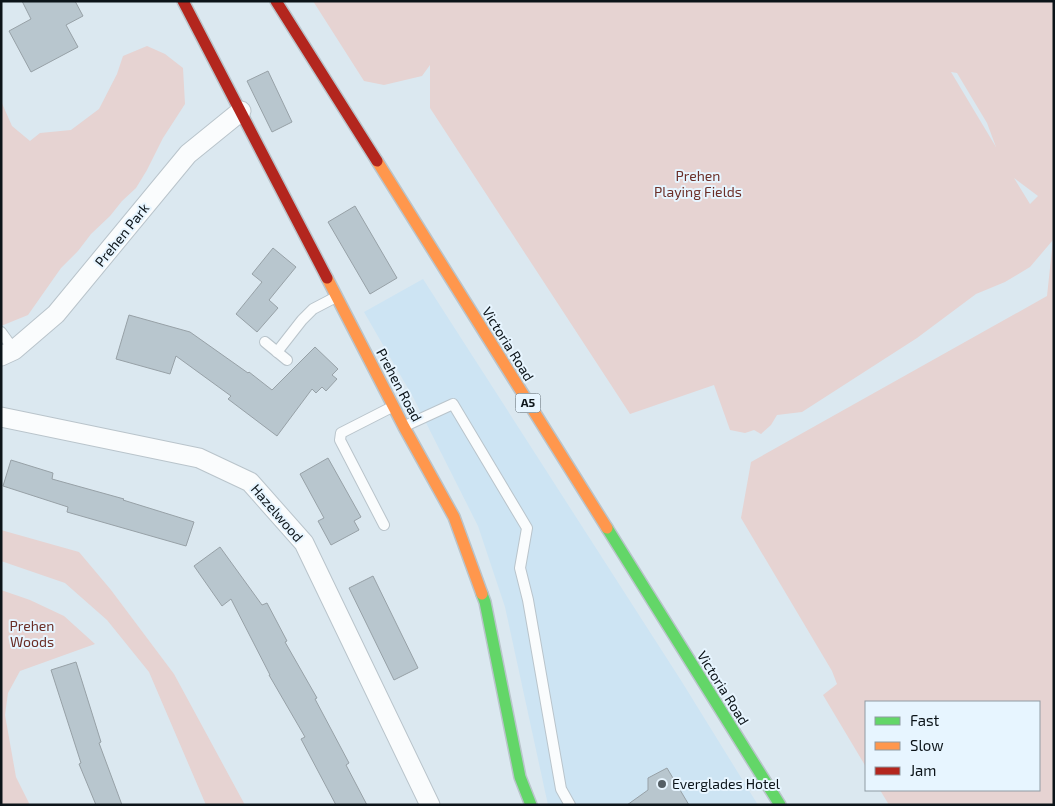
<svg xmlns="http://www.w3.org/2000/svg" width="1055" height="806" font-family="'Exo 2',sans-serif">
<rect width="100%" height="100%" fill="#dbe8f0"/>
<!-- built -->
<polygon fill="#cde4f3" points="423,279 682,682 758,805 548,805 505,607 478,526 413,397 364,312"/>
<!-- green -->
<g fill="#e6d3d2" fill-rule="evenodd">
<path d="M313,1H1054V805H889L880,790H1039V702H866V767L823,695L837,684L832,671L741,518L751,462L1047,296L1053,240L1030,267L1005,282L976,294L917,338L802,412L777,415L771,425L761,434L754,430L745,433L730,430L714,385L630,414L430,108V65L422,76L384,85L364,81ZM951,72L957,73L987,123L996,147ZM1014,178L1038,196L1030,204Z"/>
<polygon points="147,46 165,54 183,68 185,104 163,138 147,170 136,188 122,201 110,216 91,234 78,251 61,268 28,315 1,326 1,101 12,126 30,141 40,133 71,130 99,109 117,74 123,56"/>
<polygon points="1,530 79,552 111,590 174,674 245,805 206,805 149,672 107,620 65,583 1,561"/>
<polygon points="1,590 30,600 64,616 95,644 20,671 8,693 5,715 16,777 30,805 1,805"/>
</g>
<!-- building -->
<g fill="#b8c6ce" stroke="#97a1a7">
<polygon points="22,1 75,1 83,16 66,25 78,47 31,72 9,31 31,19"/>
<polygon points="268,71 292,122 272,132 247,81"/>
<polygon points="355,206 397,278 370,294 328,222"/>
<polygon points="273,248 296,267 269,300 278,308 257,332 236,314 262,282 252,274"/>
<polygon points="129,315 190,332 248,373 249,372 272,390 315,347 338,369 332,375 337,379 326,391 322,387 316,393 312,389 277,436 228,399 231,396 176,356 170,374 116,359"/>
<polygon points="328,458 361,517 354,521 359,530 331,545 318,521 324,518 300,474"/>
<polygon points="11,460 53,473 52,479 124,499 123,500 194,522 186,546 67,512 68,507 3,486"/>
<polygon points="220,547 262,605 267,603 287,641 285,642 317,698 315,699 349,763 346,765 367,805 336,805 301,739 305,737 269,675 270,675 231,599 222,606 194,566"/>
<polygon points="373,576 418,668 394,680 349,588"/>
<polygon points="76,662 101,742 99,743 122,805 96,805 79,764 81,763 51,670"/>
<polygon points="667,768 689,805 627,805 648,790 648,778"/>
</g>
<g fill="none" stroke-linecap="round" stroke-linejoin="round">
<!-- lane casing -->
<g stroke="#b9c4cb" stroke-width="12">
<g id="lane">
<polyline points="1,332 14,350"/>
<polyline points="265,342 287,360"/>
<polyline points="277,352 302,320 313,309 336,297"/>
<polyline points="405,426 453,404 527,528 520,568 528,600 561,789 570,805"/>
<polyline points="384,525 340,440 341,433 392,407"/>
</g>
</g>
<!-- street casing -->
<g stroke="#b9c4cb" stroke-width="21">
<g id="street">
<polyline points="1,356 14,350 56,314 188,154 241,111"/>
<polyline points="1,417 199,458 250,482 304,543 430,805"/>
</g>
</g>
<!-- fast casing -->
<g stroke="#b9c4cb" stroke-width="14">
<g id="fast">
<polyline points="607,528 780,805"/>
<polyline points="482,594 485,602 520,777 531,805"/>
</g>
</g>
<!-- slow casing -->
<g stroke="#b9c4cb" stroke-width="14">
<g id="slow">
<polyline points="377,161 607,528"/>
<polyline points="327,278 404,427 454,517 482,594"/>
</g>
</g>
<!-- jam casing -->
<g stroke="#b9c4cb" stroke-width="14">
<g id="jam">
<polyline points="183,1 327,278"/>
<polyline points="276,1 377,161"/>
</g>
</g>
<!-- lane -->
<use href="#lane" stroke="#fafcfd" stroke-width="10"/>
<!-- street -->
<use href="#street" stroke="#fafcfd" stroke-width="19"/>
<!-- fast -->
<use href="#fast" stroke="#63d668" stroke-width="11"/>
<!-- slow -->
<use href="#slow" stroke="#ff974d" stroke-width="11"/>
<!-- jam -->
<use href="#jam" stroke="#b3261e" stroke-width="11"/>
</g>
<!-- markers -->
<circle fill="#545e64" stroke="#e7f5ff" stroke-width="2" cx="662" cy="784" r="5"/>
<g text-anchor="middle" stroke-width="4" stroke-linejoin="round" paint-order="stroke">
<!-- shield labels -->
<rect fill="#e7f5ff" stroke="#4e585e" stroke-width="1" x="515.5" y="393.5" width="25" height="19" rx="4"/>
<g font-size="12" font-weight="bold" fill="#0c1419">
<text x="528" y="407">A5</text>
</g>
<!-- park labels -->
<g font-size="14" fill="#6b2e27" stroke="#e7f5ff">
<text x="698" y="181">Prehen<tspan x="698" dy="16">Playing Fields</tspan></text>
<text x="32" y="631">Prehen<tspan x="32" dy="16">Woods</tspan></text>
</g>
<!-- street labels -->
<g font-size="14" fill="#0c1419" stroke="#e7f5ff">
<text transform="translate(122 235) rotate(-51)" y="5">Prehen Park</text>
<text transform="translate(508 344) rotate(58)" y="5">Victoria Road</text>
<text transform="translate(399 385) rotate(62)" y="5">Prehen Road</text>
<text transform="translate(277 513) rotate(49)" y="5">Hazelwood</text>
<text transform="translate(723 688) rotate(58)" y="5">Victoria Road</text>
</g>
<!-- poi labels -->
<g font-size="14" fill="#0c1419" stroke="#e7f5ff" text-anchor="start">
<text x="672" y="789">Everglades Hotel</text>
</g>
</g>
<!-- border -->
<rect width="1055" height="806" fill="none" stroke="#0c1419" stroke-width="5"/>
<!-- legend -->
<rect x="865" y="701" width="175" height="90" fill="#e7f5ff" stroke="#8f9ba3"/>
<rect x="875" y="717" width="25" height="8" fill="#63d668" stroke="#8f9ba3"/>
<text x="910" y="726" font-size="15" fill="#0c1419">Fast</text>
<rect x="875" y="742" width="25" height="8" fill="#ff974d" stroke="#8f9ba3"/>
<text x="910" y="751" font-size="15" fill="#0c1419">Slow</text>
<rect x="875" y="767" width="25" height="8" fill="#b3261e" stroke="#8f9ba3"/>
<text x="910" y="776" font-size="15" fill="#0c1419">Jam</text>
</svg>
